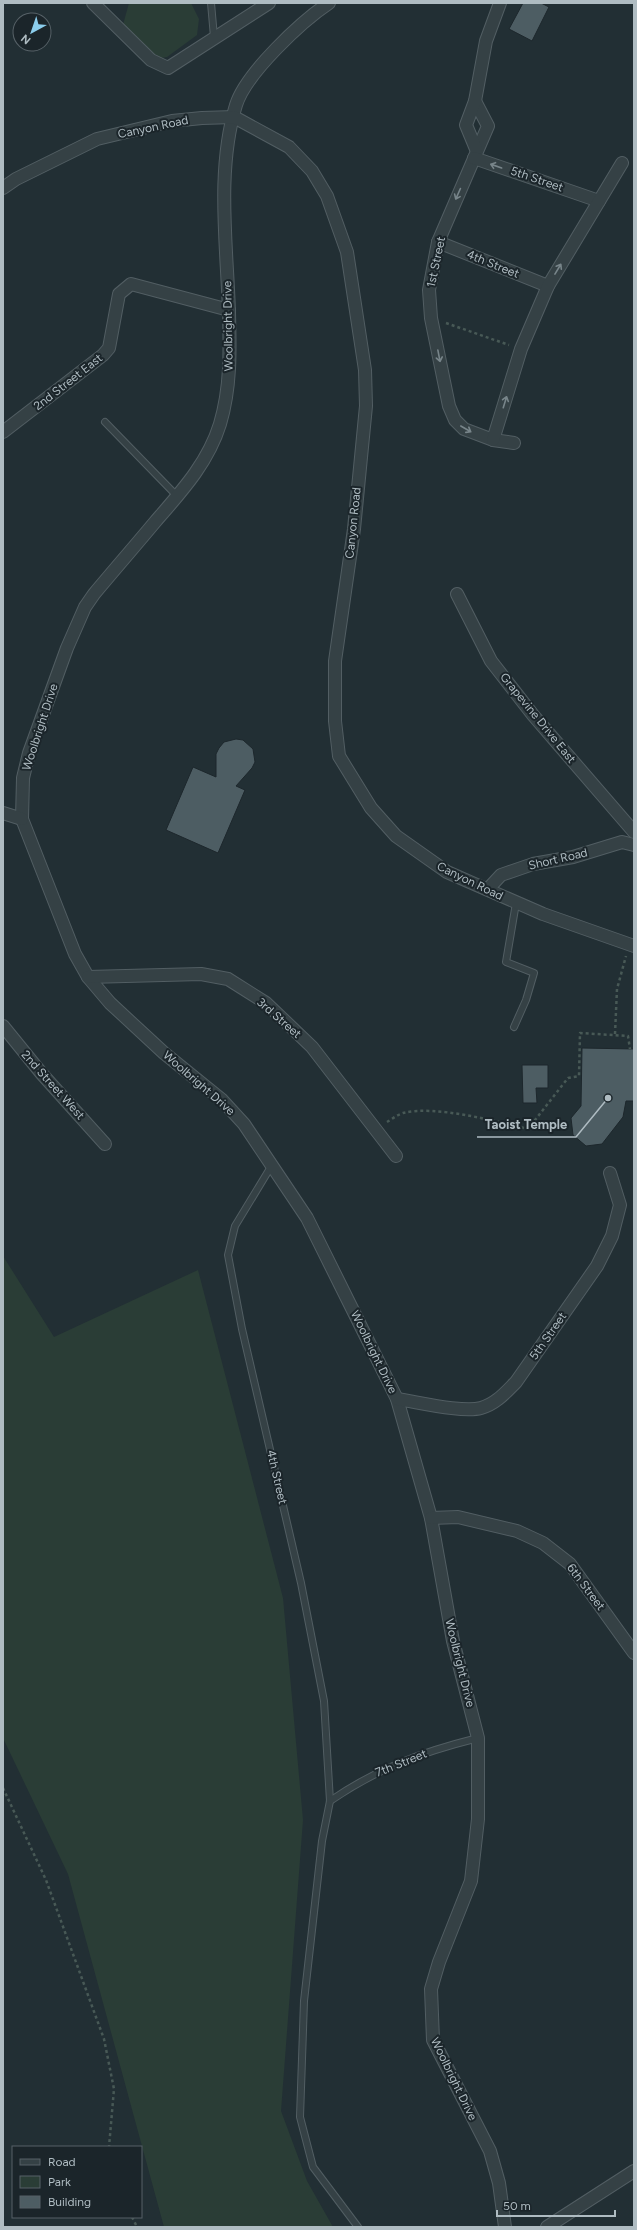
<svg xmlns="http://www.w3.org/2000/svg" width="637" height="2230" font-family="Figtree,sans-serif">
<rect width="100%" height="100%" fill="#222f34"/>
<!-- green -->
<g fill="#2a3d36">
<polygon points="129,3 191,3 199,19 197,35 167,57 150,60 121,32"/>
<polygon points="3,1256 54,1337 198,1270 283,1598 303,1820 281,2111 307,2181 333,2227 164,2227 68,1874 3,1738"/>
</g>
<!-- building -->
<g fill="#4d5d63" stroke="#1d272c">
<polygon points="523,3 541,3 549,7 532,41 509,29"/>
<polygon points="236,739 243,740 253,749 255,762 252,768 236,786 245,790 218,853 166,830 193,767 216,777 216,754 219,748 224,742"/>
<polygon points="582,1048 634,1049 634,1101 626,1101 623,1117 602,1144 586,1146 573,1135 571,1118 581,1106"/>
<polygon points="522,1065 548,1065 548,1088 536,1088 537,1103 523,1103"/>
</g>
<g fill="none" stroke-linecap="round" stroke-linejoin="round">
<!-- lane casing -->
<g stroke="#525e63" stroke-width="8">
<g id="lane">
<polyline points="211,3 214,37"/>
<polyline points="105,422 177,496"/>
<polyline points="514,1027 526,1000 534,973 506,962 516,903"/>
<polyline points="272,1165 235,1226 228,1255 242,1329 301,1583 324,1701 330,1801 322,1841 304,2001 300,2117 313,2167 358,2227"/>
<path d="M330,1801C378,1768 422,1752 478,1738"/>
</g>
</g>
<!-- street casing -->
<g stroke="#525e63" stroke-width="14">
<g id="street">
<polyline points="93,3 151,60 168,68 269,3"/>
<path d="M329,3C302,21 246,73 236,105C216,171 227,245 229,313C230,351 231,387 220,424C208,463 181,492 155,522C135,546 114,570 94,594L85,607L67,648L29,753L23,778L22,819L75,954L88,977L110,1003L164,1053L222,1100L244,1124L307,1218L397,1399L431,1518L453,1641L478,1738V1819L471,1881L439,1962L431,1989L433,2040L490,2151L499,2183L505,2227"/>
<polyline points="475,101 488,126 438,242 429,290 431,318 449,406 455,420 464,429 493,440 514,443"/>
<polyline points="476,149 466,125 475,101 486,41 500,3"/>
<polyline points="474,158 599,201"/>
<polyline points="3,188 16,179 97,139 172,121 202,118 234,117 289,147 312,171 327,196 347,252 365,370 366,406 354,529 335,661 335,721 339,756 371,808 396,836 447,872 543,914 634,946"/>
<polyline points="438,242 548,286"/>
<polyline points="3,432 103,355 109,348 119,294 131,284 229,310"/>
<polyline points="493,440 521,349 548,286 622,163"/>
<polyline points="457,594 491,661 533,715 634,832"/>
<polyline points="3,813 22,819"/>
<polyline points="488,889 501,875 533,864 573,857 622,842 634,845"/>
<polyline points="88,977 201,974 228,979 266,1003 312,1047 396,1156"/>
<polyline points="3,1026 42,1074 105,1144"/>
<path d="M397,1399C418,1402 463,1413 481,1408C496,1404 506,1392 516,1382L597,1266L612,1236L620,1205L610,1173"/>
<polyline points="431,1518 458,1517 517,1531 543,1543 570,1564 634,1653"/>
<polyline points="547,2227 634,2171"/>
</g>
</g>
<!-- path -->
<g stroke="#485956" stroke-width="2.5" stroke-dasharray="3 3" stroke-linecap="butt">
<polyline points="446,323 509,345"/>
<polyline points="615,1034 617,989 626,956"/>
<path d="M387,1122C392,1119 397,1115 403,1113C435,1105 495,1121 528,1129L568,1078L579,1076L580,1033L628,1036L630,1049"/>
<polyline points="3,1788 46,1880 104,2039 114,2089 109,2147"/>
<polyline points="132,2217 137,2227"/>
</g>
<!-- lane -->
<use href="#lane" stroke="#354145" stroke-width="6"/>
<!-- street -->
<use href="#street" stroke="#354145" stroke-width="12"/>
</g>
<!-- one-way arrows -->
<defs><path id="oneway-shaft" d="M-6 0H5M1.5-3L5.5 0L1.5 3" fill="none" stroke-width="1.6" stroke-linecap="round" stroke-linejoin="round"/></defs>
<g stroke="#78858a">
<use href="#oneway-shaft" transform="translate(496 166) rotate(-161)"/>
<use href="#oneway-shaft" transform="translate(458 194) rotate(114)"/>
<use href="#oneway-shaft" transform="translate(558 269) rotate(-59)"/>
<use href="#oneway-shaft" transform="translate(439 356) rotate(79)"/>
<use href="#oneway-shaft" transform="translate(505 402) rotate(-73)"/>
<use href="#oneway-shaft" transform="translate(466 429) rotate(30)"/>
</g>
<g text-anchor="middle" stroke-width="4" stroke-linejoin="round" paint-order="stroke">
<!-- street labels -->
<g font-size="12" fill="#afbcc2" stroke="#1b252a">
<text transform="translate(153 127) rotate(-12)" y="4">Canyon Road</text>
<text transform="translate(537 179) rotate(19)" y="4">5th Street</text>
<text transform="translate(436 262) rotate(-78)" y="4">1st Street</text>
<text transform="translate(493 264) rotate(22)" y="4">4th Street</text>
<text transform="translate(228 326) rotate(-91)" y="4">Woolbright Drive</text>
<text transform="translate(68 382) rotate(-38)" y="4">2nd Street East</text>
<text transform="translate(353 523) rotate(-84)" y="4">Canyon Road</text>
<text transform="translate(538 718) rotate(51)" y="4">Grapevine Drive East</text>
<text transform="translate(40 727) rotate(-72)" y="4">Woolbright Drive</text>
<text transform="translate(558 859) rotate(-13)" y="4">Short Road</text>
<text transform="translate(470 881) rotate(26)" y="4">Canyon Road</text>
<text transform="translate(279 1018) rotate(41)" y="4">3rd Street</text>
<text transform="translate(199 1083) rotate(41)" y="4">Woolbright Drive</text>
<text transform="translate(53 1085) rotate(48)" y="4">2nd Street West</text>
<text transform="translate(548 1336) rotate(-55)" y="4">5th Street</text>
<text transform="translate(374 1352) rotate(64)" y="4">Woolbright Drive</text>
<text transform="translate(277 1477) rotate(77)" y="4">4th Street</text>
<text transform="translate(586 1587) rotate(53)" y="4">6th Street</text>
<text transform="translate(460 1663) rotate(76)" y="4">Woolbright Drive</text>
<text transform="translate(401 1763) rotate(-22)" y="4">7th Street</text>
<text transform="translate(454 2079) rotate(64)" y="4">Woolbright Drive</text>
</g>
</g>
<!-- callouts -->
<path fill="none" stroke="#afbcc2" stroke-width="1.5" d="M608 1098L576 1137H477"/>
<circle fill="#afbcc2" stroke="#1b252a" stroke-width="1.5" cx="608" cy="1098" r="4"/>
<g font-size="13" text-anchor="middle" font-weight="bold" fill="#afbcc2" stroke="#1b252a" stroke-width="4" stroke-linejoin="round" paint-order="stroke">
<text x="526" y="1129">Taoist Temple</text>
</g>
<!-- border -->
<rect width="637" height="2230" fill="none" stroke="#afbcc2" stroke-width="8"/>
<!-- legend -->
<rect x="12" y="2146" width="130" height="72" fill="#1b252a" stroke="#566167"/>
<rect x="20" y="2159" width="20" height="6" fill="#354145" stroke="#566167"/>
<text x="48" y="2166" font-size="12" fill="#afbcc2">Road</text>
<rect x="20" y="2176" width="20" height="12" fill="#2a3d36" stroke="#566167"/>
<text x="48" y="2186" font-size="12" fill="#afbcc2">Park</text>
<rect x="20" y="2196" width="20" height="12" fill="#4d5d63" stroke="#566167"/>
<text x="48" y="2206" font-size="12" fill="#afbcc2">Building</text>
<!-- north arrow -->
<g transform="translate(32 32) rotate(220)"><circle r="19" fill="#1b252a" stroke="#566167"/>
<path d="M0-3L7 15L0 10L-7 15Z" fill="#8bcdec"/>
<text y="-6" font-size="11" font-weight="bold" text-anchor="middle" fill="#afbcc2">N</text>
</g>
<!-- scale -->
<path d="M497 2210v6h118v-6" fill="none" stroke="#afbcc2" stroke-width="2"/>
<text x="503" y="2210" font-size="12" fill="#afbcc2" stroke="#1b252a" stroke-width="3" paint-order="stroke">50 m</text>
</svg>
